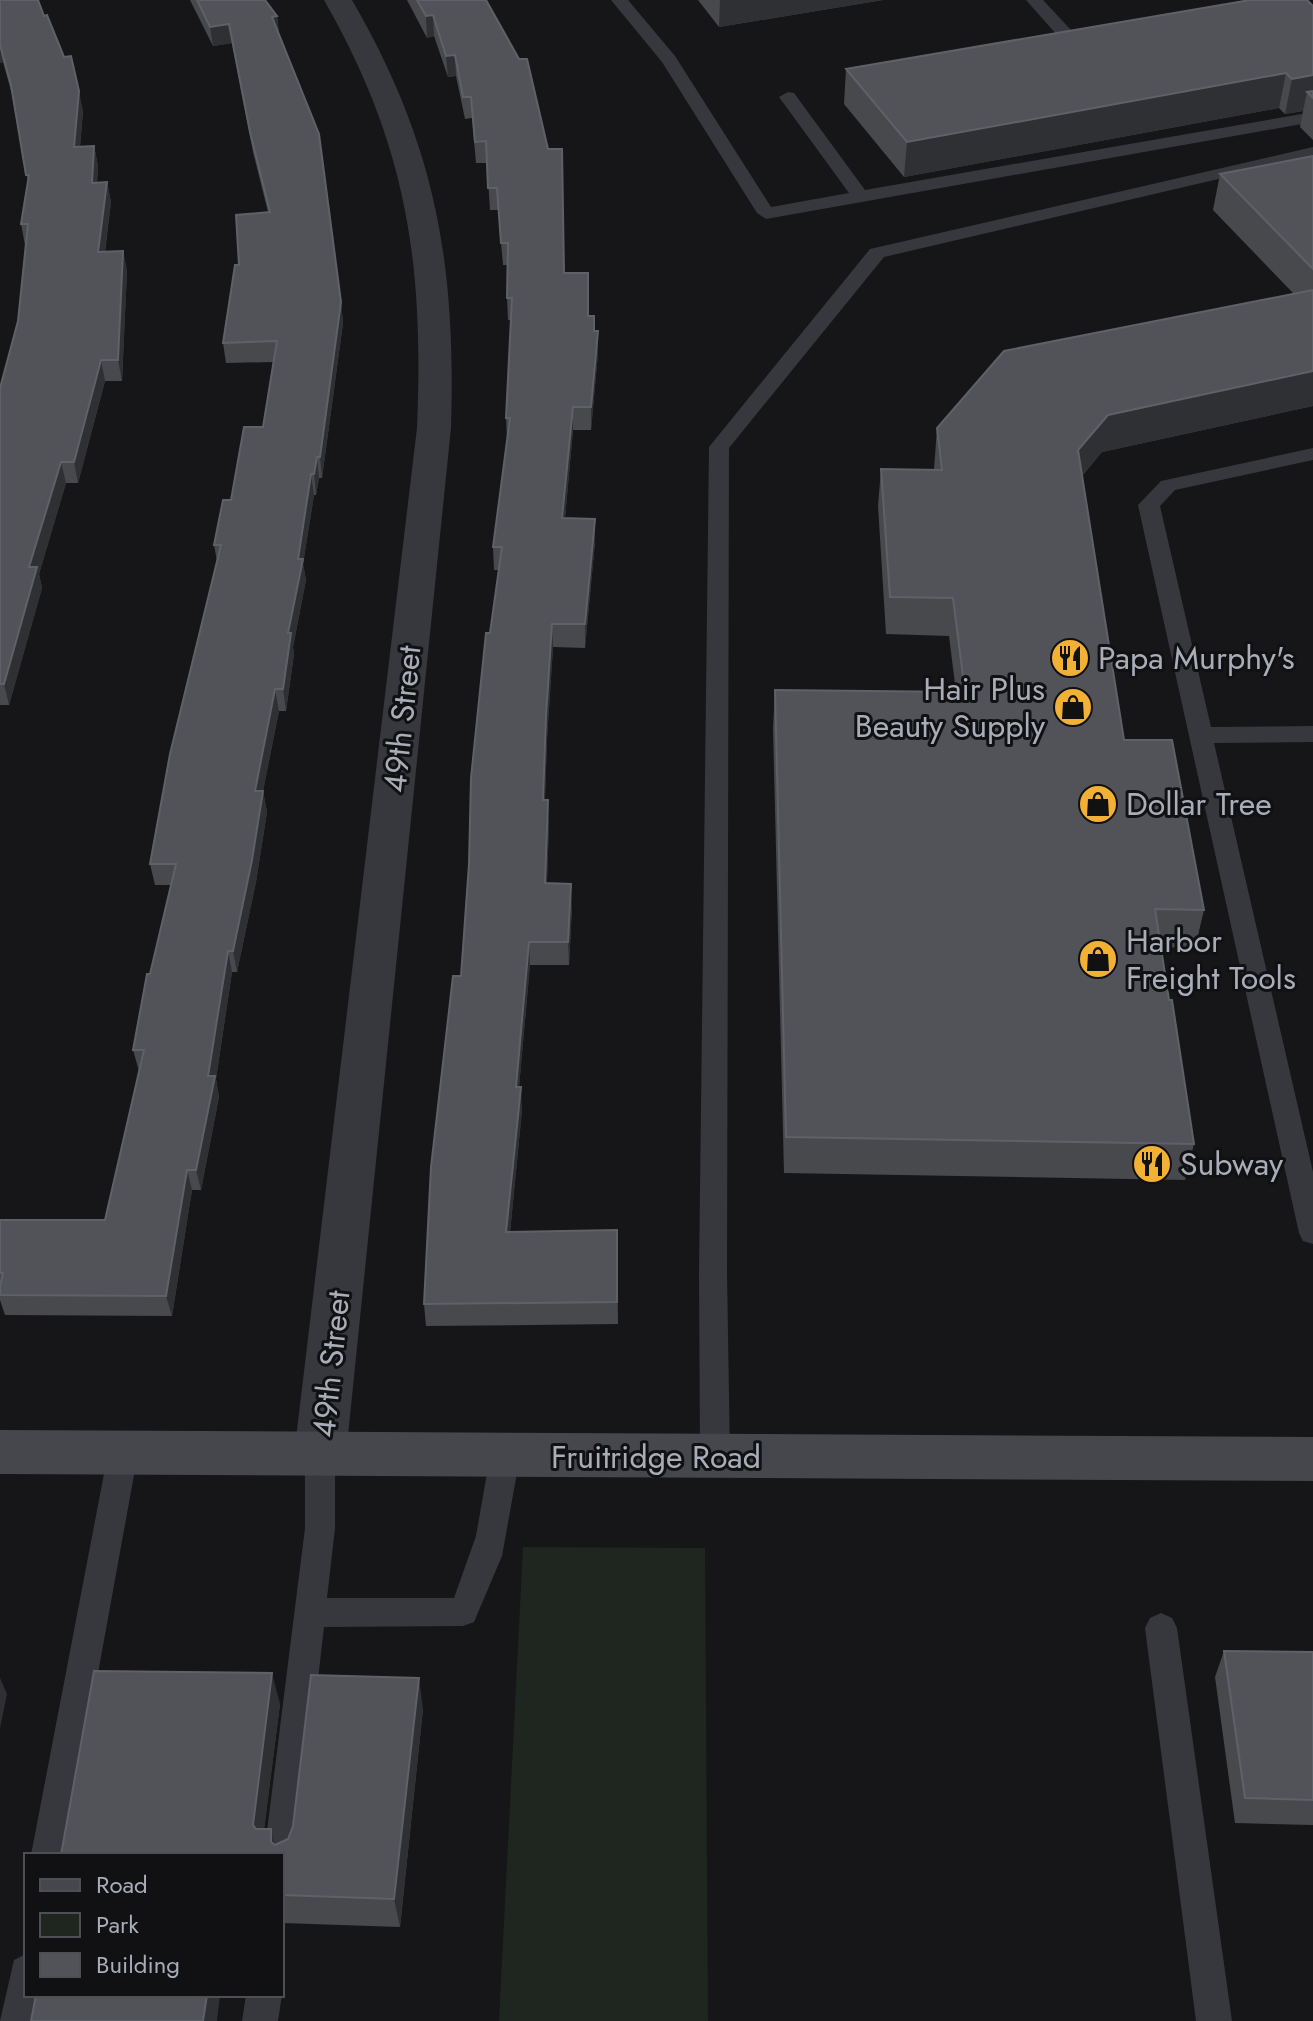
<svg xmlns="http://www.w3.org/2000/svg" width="1313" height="2021" font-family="Jost,sans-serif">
<rect width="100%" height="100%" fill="#161618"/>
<!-- green -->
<polygon fill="#1e261f" points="523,1547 705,1548 708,2021 499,2021"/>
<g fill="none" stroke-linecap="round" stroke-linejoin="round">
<!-- service -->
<g fill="#37383d" fill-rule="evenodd">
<polygon points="611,0 628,0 675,56 771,207 849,193 779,97 788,92 794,93 865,190 1313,112 1313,122 766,219 757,213 662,62"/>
<polygon points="1026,0 1043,0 1084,44 1086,48 1084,52 1072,52"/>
<polygon points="1313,147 1313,157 884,257 729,448 727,1273 730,1457 726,1466 715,1470 704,1466 700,1457 699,1273 709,447 870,249"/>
<polygon points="1313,448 1313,460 1175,490 1160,506 1211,727 1313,726 1313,742 1214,743 1313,1172 1313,1244 1303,1241 1299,1233 1138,505 1161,481"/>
<polygon points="123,1440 134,1444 138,1453 65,1855 31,1855 108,1453 112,1444"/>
<polygon points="320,1442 331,1446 335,1455 335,1528 327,1598 454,1598 476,1536 490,1456 494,1447 505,1443 516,1447 520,1456 502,1556 474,1622 463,1626 324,1627 298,1855 293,1867 282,1871 282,1855 264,1855 305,1528 305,1455 309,1446"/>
<polygon points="1161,1613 1172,1618 1177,1628 1232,2021 1196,2021 1145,1628 1150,1618"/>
<polygon points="26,1954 26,1995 39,1995 35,2021 0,2021 14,1960"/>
<polygon points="246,1995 282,1995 278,2021 242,2021"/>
</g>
<!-- minor -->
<path fill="#37383d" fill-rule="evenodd" d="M324,0H352C436,145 456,263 451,428L346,1455L338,1471L320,1477L302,1471L294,1455L417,428C424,263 407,145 324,0Z"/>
<!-- secondary -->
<polygon fill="#45474d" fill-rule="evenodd" points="0,1430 1313,1437 1313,1481 0,1474"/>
</g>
<!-- wall -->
<g fill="#47494d">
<polygon points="0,0 83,111 80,147 94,146 98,166 97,183 107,182 111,202 105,252 123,251 127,271 122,381 105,381 78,483 66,483 39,574 42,588 9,705 0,705 0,388 18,321 26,245 25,245 21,224 28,182 13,98 3,62 0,63"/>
<polygon points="190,0 265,0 277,16 279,33 341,302 343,323 322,478 319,478 316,495 314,495 303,564 306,580 293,647 294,654 286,711 279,711 263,791 267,812 256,882 237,972 232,972 216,1079 219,1097 201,1190 192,1190 172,1316 5,1315 0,1300 0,1220 105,1220 139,1071 133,1050 171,885 155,885 150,864 217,561 214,545 231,500 263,427 273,362 226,363 223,343 239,265 268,212 253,152 232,43 213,46"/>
<polygon points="407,0 486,0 564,273 588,316 594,316 594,331 598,331 598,353 591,430 573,430 565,518 595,542 585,648 553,647 547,739 545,800 549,823 547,883 572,907 569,965 530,965 519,1087 522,1110 510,1232 617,1230 618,1324 426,1326 424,1304 461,976 490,633 499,570 494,570 493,547 507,440 506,418 511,320 508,320 507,298 508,265 503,265 498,210 490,210 487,163 476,163 472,118 465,119 456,76 448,77 434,36 427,38"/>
<polygon points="698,0 883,0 719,27"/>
<polygon points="1313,6 1313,140 1300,127 1303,111 1285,114 1279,108 904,177 844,104 846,69"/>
<polygon points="1313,156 1313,406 1102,452 1082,476 1124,740 1204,910 1195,948 1161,947 1169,1000 1194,1144 1185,1180 784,1173 773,728 775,690 956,692 949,636 886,634 878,506 881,469 934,469 937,428 1293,293 1213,210 1220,174"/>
<polygon points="1224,1651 1313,1652 1313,1825 1235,1823 1215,1677"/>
<polygon points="280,1704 264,1829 271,1829 275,1845 288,1839 423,1709 400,1927 282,1923 282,1855 61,1855"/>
</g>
<!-- shaded-wall -->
<g fill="#2f3033">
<polygon points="720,0 883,0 719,27"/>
<polygon points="433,15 434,36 427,38 426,16"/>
<polygon points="277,16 279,35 272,17"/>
<polygon points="229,24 232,43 213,46 210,27"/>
<polygon points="0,46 3,62 0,63"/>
<polygon points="455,55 456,76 448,77 446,56"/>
<polygon points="1286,73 1279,108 904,177 907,142"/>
<polygon points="1313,75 1313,98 1307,92 1303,111 1285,114 1292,79"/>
<polygon points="79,91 83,111 78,168 74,147"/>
<polygon points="94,146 98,166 96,203 92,183"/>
<polygon points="107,182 111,202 102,273 98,252"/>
<polygon points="123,251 127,271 122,381 118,360"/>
<polygon points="341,302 343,323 322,478 320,457"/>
<polygon points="598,331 598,353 591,430 591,407"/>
<polygon points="101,360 105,381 78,483 74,462"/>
<polygon points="1313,371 1313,406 1102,452 1072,487 1078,450 1108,415"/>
<polygon points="573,407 573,430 563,541 562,518"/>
<polygon points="317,457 319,478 316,495 314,474"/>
<polygon points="61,462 66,483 39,574 42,588 9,705 4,684 29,567"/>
<polygon points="311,474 314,495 303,564 306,580 293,647 294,654 286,711 283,689 288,633 298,559"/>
<polygon points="595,519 595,542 585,648 585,624"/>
<polygon points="552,624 553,647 547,739 544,823 543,800 546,716"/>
<polygon points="275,689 279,711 259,812 255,791"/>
<polygon points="263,791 267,812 256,882 237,972 233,951"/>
<polygon points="548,800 549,823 546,906 545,883"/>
<polygon points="571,884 572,907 569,965 568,942"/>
<polygon points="529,942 530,965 517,1110 516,1087"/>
<polygon points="228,951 232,972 216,1079 219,1097 201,1190 196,1170 208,1076"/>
<polygon points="521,1087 522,1110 508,1254 506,1232"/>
<polygon points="187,1170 192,1190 172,1316 166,1296"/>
<polygon points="272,1673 280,1704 261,1855 253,1825"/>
<polygon points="0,1678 7,1694 0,1728"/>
<polygon points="419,1678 423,1709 400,1927 394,1899"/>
<polygon points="271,1829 278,1855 271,1842"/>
<polygon points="207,1995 220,1995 217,2021 203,2021"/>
</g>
<!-- building -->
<g fill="#525359" stroke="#5f6168" stroke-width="2">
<polygon points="0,0 38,0 44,16 47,15 64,57 71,56 79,91 74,147 94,146 92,183 107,182 98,252 123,251 118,360 101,360 74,462 61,462 29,567 37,567 4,684 0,684 0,388 18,321 28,224 21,224 29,175 26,175 11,85 0,45"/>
<polygon points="197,0 265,0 277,16 272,17 319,134 341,302 320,457 317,457 314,474 311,474 298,559 303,559 288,633 291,633 283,689 275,689 255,791 263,791 252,860 233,951 228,951 208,1076 215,1076 196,1170 187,1170 166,1296 0,1295 0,1287 3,1273 0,1273 0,1220 105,1220 144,1050 133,1050 147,974 150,974 176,864 150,864 170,754 221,545 214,545 223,500 231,500 244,427 263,427 277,341 223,343 235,265 239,265 236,215 270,212 250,132 229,24 210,27"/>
<polygon points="417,0 486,0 519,59 527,59 548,149 562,149 564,273 588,273 588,316 594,316 594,331 598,331 591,407 573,407 562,518 595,519 585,624 552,624 546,716 543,800 548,800 545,883 571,884 568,942 529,942 516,1087 521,1087 506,1232 617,1230 617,1302 424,1304 431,1167 453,976 461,976 469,864 471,778 486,633 490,633 502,547 493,547 510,418 506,418 512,298 507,298 508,243 501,243 497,188 488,188 486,141 475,142 471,97 463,97 455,55 446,56 433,15 426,16"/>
<polygon points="1250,0 1307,0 1313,6 1313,75 1292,79 1286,73 907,142 846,69"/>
<polygon points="1313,91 1313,98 1307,92"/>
<polygon points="1313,156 1313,269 1220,174"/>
<polygon points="1313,290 1313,371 1108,415 1078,450 1124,740 1172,740 1204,910 1155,909 1169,1000 1172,1000 1194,1144 786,1137 775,690 965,692 953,598 890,597 881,469 942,470 937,428 1004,351"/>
<polygon points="1224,1651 1313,1652 1313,1800 1245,1798"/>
<polygon points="94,1671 272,1673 253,1825 256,1829 271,1829 271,1842 275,1845 288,1839 293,1826 311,1675 419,1678 394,1899 282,1895 282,1855 61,1855"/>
<polygon points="36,1995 207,1995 203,2021 31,2021"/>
</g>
<!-- icons -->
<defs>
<g id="restaurant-disc" transform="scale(2)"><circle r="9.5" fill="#f2b134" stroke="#111113"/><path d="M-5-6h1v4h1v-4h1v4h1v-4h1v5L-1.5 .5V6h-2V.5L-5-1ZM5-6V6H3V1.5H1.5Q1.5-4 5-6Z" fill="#111"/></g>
<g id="shop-disc" transform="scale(2)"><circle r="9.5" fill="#f2b134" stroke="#111113"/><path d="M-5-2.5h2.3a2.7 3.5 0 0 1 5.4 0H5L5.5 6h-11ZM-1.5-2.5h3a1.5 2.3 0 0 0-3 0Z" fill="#111"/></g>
</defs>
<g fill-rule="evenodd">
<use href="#restaurant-disc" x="1070" y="658"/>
<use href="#shop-disc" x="1073" y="707"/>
<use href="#shop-disc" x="1098" y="804"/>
<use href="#shop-disc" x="1098" y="959"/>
<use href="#restaurant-disc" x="1152" y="1164"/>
</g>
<g text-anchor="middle" stroke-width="6" stroke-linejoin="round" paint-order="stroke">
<!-- poi labels -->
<g font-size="32" fill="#a8adb8" stroke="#111113" text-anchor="start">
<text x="1098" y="669">Papa Murphy's</text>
<text x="1045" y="700" text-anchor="end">Hair Plus<tspan x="1045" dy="37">Beauty Supply</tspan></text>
<text x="1126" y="815">Dollar Tree</text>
<text x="1126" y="952">Harbor<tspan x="1126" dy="37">Freight Tools</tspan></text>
<text x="1180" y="1175">Subway</text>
</g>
<!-- street labels -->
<g font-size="32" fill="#a8adb8" stroke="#111113">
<text transform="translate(402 719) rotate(-84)" y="11">49th Street</text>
<text transform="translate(331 1364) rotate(-84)" y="11">49th Street</text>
<text x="656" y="1468">Fruitridge Road</text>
</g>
</g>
<!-- legend -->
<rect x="24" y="1853" width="260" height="144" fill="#111113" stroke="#4d4f55" stroke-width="2"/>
<rect x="40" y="1879" width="40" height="12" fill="#45474d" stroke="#4d4f55" stroke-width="2"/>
<text x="96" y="1893" font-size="24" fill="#a8adb8">Road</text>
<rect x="40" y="1913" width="40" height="24" fill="#1e261f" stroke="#4d4f55" stroke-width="2"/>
<text x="96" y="1933" font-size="24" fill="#a8adb8">Park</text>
<rect x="40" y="1953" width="40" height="24" fill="#525359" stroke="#4d4f55" stroke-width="2"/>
<text x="96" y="1973" font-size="24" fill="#a8adb8">Building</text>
</svg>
